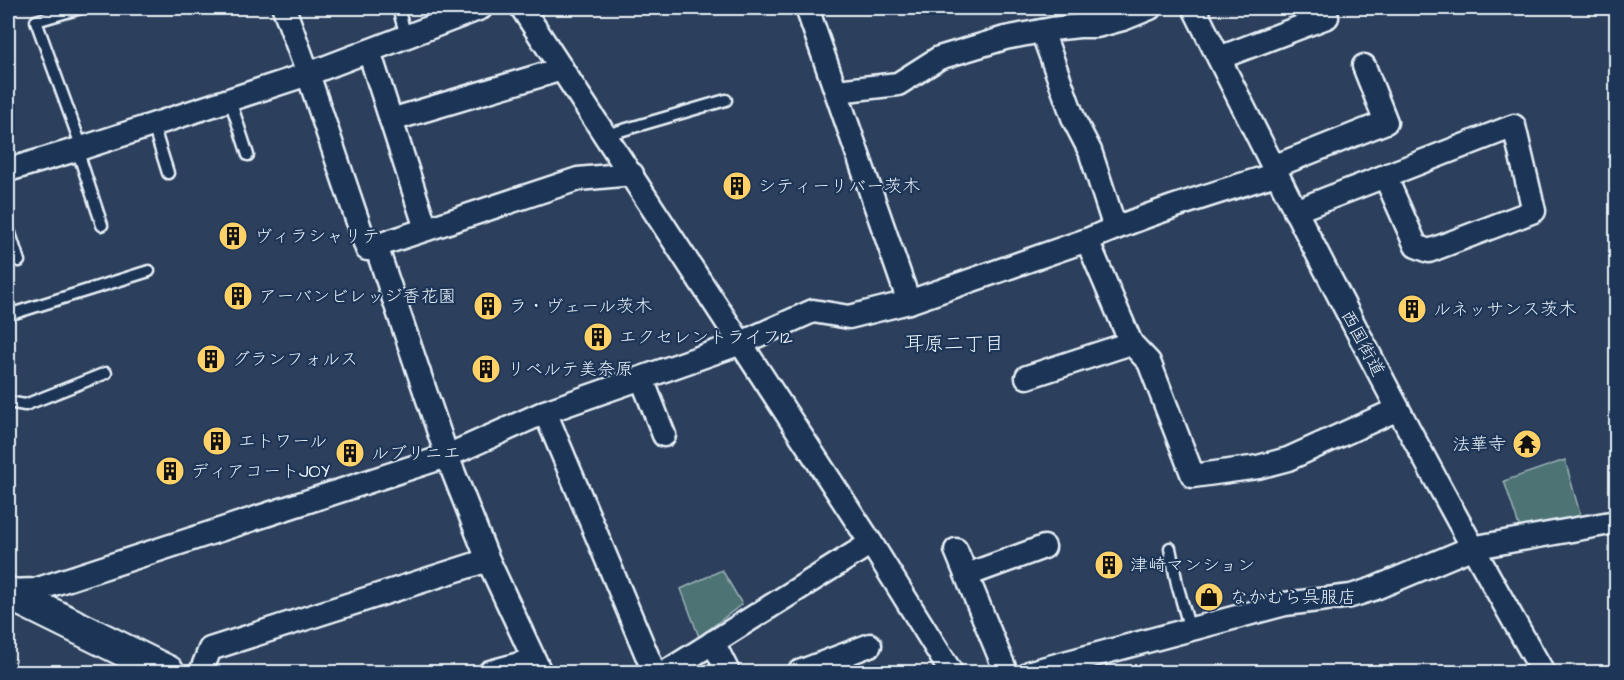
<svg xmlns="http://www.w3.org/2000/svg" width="1624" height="680" font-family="'Architects Daughter','Klee One',sans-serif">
<rect width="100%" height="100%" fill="#2c3f5c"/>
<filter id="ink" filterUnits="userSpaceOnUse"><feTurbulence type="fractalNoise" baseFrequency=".0167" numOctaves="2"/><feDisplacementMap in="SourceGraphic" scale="12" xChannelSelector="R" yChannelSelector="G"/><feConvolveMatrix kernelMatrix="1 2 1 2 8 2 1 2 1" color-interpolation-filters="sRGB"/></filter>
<g filter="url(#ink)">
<!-- green -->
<g fill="#4e7374" stroke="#9bb2b6" stroke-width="1.5">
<polygon points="1565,460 1582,521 1521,532 1504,481"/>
<polygon points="722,570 742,604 699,637 681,589"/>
</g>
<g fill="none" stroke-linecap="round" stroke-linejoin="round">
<!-- lane casing -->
<g stroke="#e8f1f8" stroke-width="15">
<g id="lane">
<polyline points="81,8 36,21 82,148"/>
<polyline points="398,8 406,36"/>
<polyline points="230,100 248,155"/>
<polyline points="153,125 168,173"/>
<polyline points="606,135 726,100"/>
<polyline points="77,149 102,225"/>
<polyline points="8,227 19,261"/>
<polyline points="8,315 149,271"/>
<polyline points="8,402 25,405 106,373"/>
<polyline points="1170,548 1177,584 1190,630"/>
</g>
</g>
<!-- street casing -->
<g stroke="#e8f1f8" stroke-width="27">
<g id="street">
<polyline points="481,8 308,74 367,249 376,246 447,456 488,560 540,672"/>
<polyline points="522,8 871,543 951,672"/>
<polyline points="807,8 909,302"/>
<path d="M1194,8C1305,232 1418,455 1543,672"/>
<polyline points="1042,31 1074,120 1090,151 1115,228"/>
<polyline points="369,51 426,229"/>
<polyline points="1219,58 1327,17"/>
<polyline points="837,91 898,84 939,58 1005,38 1052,29 1079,26 1097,26 1123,19 1150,8"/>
<polyline points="391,120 562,69"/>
<polyline points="1273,167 1386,122 1364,66"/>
<polyline points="8,170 82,148 308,74 284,8"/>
<polyline points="1295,211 1514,126 1534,211 1429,251 1416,246 1385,176"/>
<polyline points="376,246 578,179 632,174"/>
<polyline points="1131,343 1149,362 1193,476 1258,467 1288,459 1398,409"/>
<polyline points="1027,377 1131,343 1087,240"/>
<polyline points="642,379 664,435"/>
<polyline points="545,412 654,672"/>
<polyline points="956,550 1006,672"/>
<polyline points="967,575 1044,547"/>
<path d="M8,591L35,590L447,456L545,412L741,343L813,311L849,317L909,302L1087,240C1148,213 1212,194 1276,174"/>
<polyline points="713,642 728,672"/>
<polyline points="201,672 210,649 488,560"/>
<polyline points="490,672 534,660"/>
<polyline points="666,672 871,543"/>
<polyline points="799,672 870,645"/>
<polyline points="1031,672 1285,604 1351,596 1373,589 1471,548 1616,522"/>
</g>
</g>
<!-- secondary casing -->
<g stroke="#e8f1f8" stroke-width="36">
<polyline id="secondary" points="8,593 168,672"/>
</g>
<!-- lane -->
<use href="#lane" stroke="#1d3557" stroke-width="10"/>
<!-- street -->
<use href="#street" stroke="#1d3557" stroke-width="22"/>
<!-- secondary -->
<use href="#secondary" stroke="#1d3557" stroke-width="32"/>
</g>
</g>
<!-- icons -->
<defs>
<g id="building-disc" transform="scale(1.5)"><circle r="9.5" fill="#ffd166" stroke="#1d3557"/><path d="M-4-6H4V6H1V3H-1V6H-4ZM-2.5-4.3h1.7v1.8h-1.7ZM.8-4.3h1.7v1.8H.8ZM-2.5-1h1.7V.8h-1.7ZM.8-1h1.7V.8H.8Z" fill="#111"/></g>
<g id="temple-disc" transform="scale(1.5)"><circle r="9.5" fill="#ffd166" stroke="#1d3557"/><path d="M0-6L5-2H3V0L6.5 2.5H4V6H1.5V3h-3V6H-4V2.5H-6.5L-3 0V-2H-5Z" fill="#111"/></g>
<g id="shop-disc" transform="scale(1.5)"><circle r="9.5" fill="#ffd166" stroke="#1d3557"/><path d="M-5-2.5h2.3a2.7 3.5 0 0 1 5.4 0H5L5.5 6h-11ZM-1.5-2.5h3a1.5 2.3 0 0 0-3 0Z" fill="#111"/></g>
</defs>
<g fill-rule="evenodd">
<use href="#building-disc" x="737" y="186"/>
<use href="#building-disc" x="233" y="236"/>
<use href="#building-disc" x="238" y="296"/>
<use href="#building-disc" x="488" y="306"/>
<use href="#building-disc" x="1412" y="309"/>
<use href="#building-disc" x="598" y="337"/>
<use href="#building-disc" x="211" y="359"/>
<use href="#building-disc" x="486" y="369"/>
<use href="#building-disc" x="217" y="441"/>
<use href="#temple-disc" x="1527" y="444"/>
<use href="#building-disc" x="350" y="453"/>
<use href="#building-disc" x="170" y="471"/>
<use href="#building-disc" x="1109" y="565"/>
<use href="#shop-disc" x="1209" y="597"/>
</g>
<g text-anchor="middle" stroke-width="4.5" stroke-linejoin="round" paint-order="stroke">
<!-- poi labels -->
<g font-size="18" fill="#e8f1f8" stroke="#1d3557" text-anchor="start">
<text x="758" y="192">シティーリバー茨木</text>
<text x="254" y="242">ヴィラシャリテ</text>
<text x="259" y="302">アーバンビレッジ香花園</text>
<text x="509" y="312">ラ・ヴェール茨木</text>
<text x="1433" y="315">ルネッサンス茨木</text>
<text x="619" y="343">エクセレントライフ12</text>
<text x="232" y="365">グランフォルス</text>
<text x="507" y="375">リベルテ美奈原</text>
<text x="238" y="447">エトワール</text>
<text x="1506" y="450" text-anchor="end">法華寺</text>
<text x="371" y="459">ルブリニエ</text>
<text x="191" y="477">ディアコートJOY</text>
<text x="1130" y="571">津崎マンション</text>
<text x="1230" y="603">なかむら呉服店</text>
</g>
<!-- street labels -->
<g font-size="18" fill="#e8f1f8" stroke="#1d3557">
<text transform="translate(1363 343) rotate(62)" y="6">西国街道</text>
</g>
<!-- neighbourhood labels -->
<g font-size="20" fill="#e8f1f8" stroke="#1d3557">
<text x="954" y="350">耳原二丁目</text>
</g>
</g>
<!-- margin -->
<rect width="1624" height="680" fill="none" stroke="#1d3557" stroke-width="30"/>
<rect x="15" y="15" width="1594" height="650" fill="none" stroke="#e8f1f8" stroke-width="2" filter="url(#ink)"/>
</svg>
